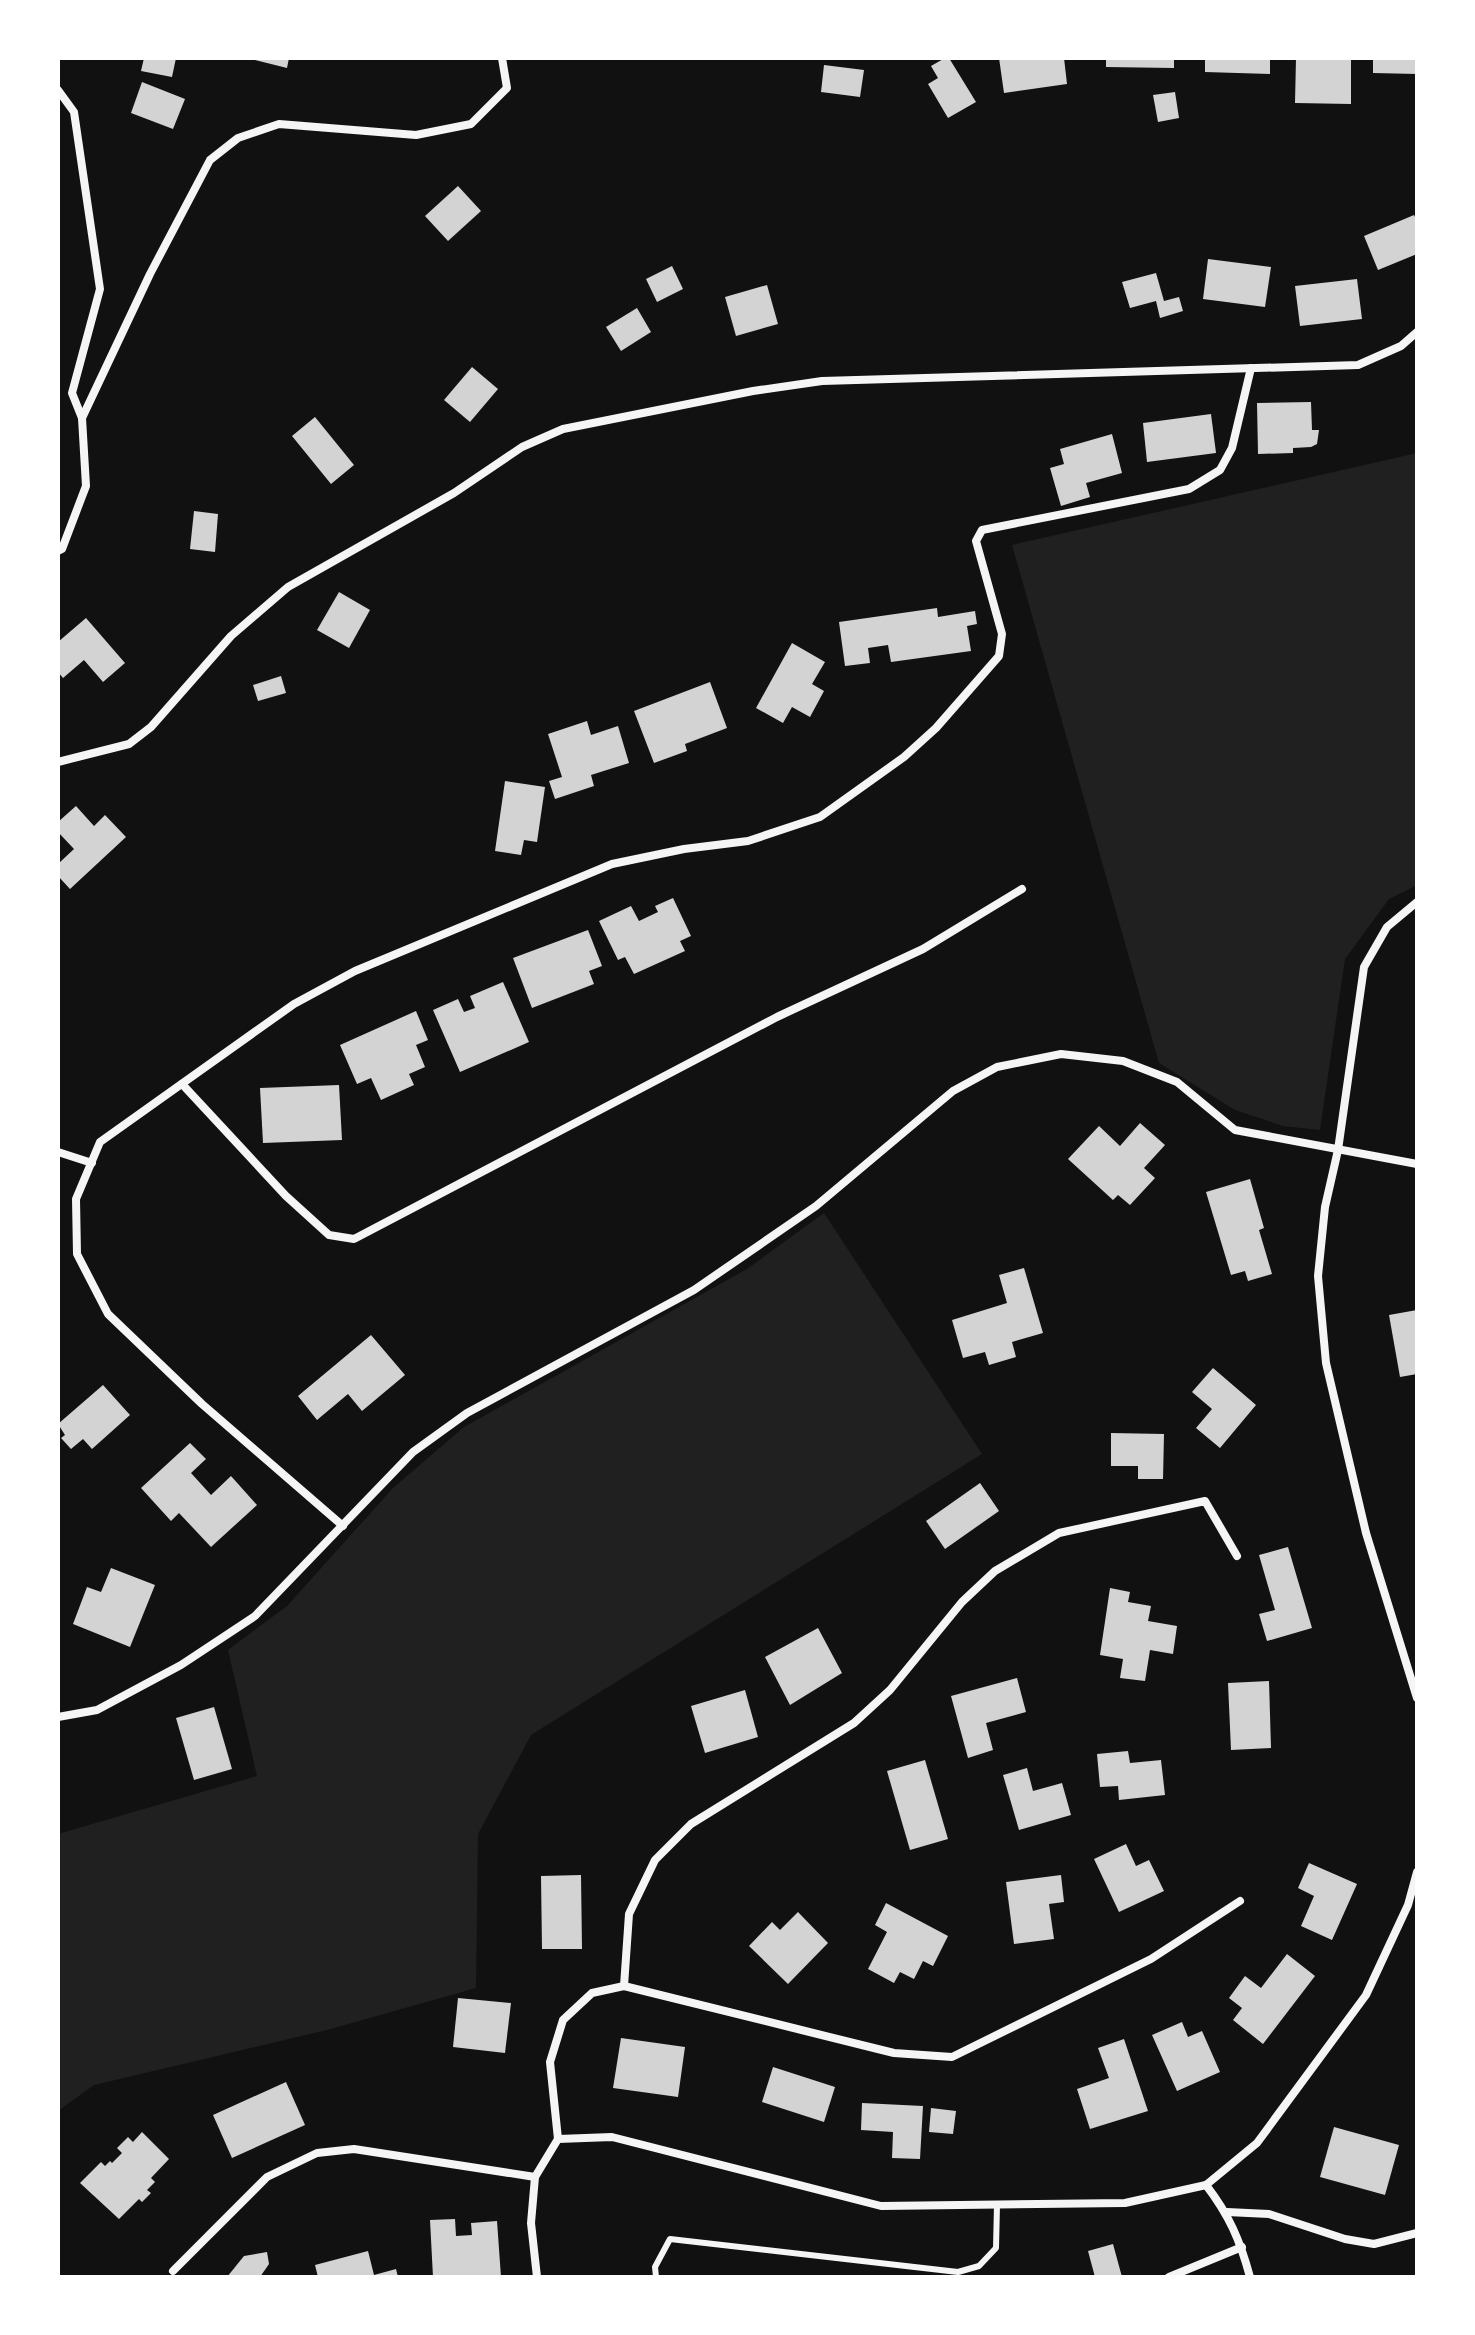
<svg xmlns="http://www.w3.org/2000/svg" width="1475" height="2335" font-family="'IBM Plex Sans',sans-serif">
<rect width="100%" height="100%" fill="#111"/>
<!-- green -->
<g fill="#202020">
<polygon points="1417,453 1417,885 1389,899 1345,959 1320,1130 1283,1126 1235,1110 1159,1063 1012,545"/>
<polygon points="824,1213 982,1454 531,1735 478,1834 476,1988 327,2030 94,2085 58,2111 58,1834 257,1776 228,1650 287,1606 393,1488 464,1427 747,1269"/>
</g>
<!-- building -->
<g fill="#d3d3d3">
<polygon points="144,58 176,58 172,77 141,71"/>
<polygon points="247,58 289,58 287,68"/>
<polygon points="945,58 949,58 976,102 948,118 928,84 938,78 931,66"/>
<polygon points="999,58 1064,58 1067,84 1004,93"/>
<polygon points="1106,58 1174,58 1174,68 1106,67"/>
<polygon points="1205,58 1270,58 1270,74 1205,72"/>
<polygon points="1296,58 1351,58 1351,104 1295,103"/>
<polygon points="1373,58 1417,58 1417,74 1373,73"/>
<polygon points="824,65 864,70 860,97 821,92"/>
<polygon points="142,82 185,99 173,129 131,113"/>
<polygon points="1175,92 1179,118 1158,122 1153,95"/>
<polygon points="458,186 481,211 448,241 425,216"/>
<polygon points="1414,215 1417,221 1417,254 1378,270 1364,236"/>
<polygon points="1208,259 1271,267 1265,307 1203,299"/>
<polygon points="672,266 683,289 657,302 646,279"/>
<polygon points="1156,273 1164,301 1179,297 1183,311 1160,318 1156,301 1130,308 1122,282"/>
<polygon points="1357,279 1362,319 1300,326 1295,286"/>
<polygon points="767,285 778,324 736,336 725,297"/>
<polygon points="637,308 651,332 621,351 606,327"/>
<polygon points="472,367 498,389 470,422 444,400"/>
<polygon points="1311,402 1312,430 1319,430 1317,444 1311,447 1293,448 1293,453 1258,454 1257,403"/>
<polygon points="1211,414 1216,453 1147,462 1143,423"/>
<polygon points="315,417 354,465 331,484 292,436"/>
<polygon points="1112,434 1122,473 1086,483 1090,497 1061,506 1050,468 1064,464 1060,449"/>
<polygon points="194,511 218,514 215,552 190,549"/>
<polygon points="339,592 370,610 349,648 317,630"/>
<polygon points="937,608 938,617 975,611 977,624 967,626 971,651 891,662 888,645 868,648 870,663 845,666 839,622"/>
<polygon points="86,618 125,663 103,682 84,660 63,678 58,672 58,642"/>
<polygon points="792,643 825,662 812,684 824,691 810,717 792,707 783,723 756,708"/>
<polygon points="281,676 286,693 258,701 253,685"/>
<polygon points="710,682 727,728 685,744 687,751 654,763 634,711"/>
<polygon points="587,721 591,735 618,726 629,763 591,775 594,786 555,799 549,781 562,777 548,734"/>
<polygon points="505,781 545,787 537,842 524,840 521,855 495,851"/>
<polygon points="76,806 94,826 105,815 126,837 70,889 58,876 58,864 74,849 58,832 58,822"/>
<polygon points="673,898 691,936 680,941 685,951 634,974 625,957 618,960 599,921 631,906 639,921 658,912 655,906"/>
<polygon points="588,930 602,966 589,971 594,984 532,1008 513,958"/>
<polygon points="503,982 529,1042 460,1072 433,1010 458,999 464,1012 475,1008 470,996"/>
<polygon points="416,1011 428,1040 416,1045 425,1067 409,1074 414,1085 381,1100 371,1078 357,1084 340,1045"/>
<polygon points="339,1085 342,1140 263,1143 260,1088"/>
<polygon points="1140,1123 1165,1145 1144,1168 1155,1178 1130,1205 1118,1195 1113,1200 1068,1159 1099,1126 1120,1146"/>
<polygon points="1250,1179 1264,1228 1259,1230 1272,1274 1248,1281 1245,1271 1231,1275 1206,1192"/>
<polygon points="1024,1268 1043,1333 1012,1342 1016,1357 989,1365 985,1352 963,1358 952,1320 1007,1303 999,1275"/>
<polygon points="1417,1310 1417,1374 1400,1377 1389,1315"/>
<polygon points="371,1335 405,1375 362,1411 348,1394 317,1420 298,1396"/>
<polygon points="1213,1368 1256,1405 1220,1448 1196,1428 1212,1409 1192,1392"/>
<polygon points="103,1385 130,1415 92,1449 83,1439 71,1449 61,1438 65,1435 58,1424"/>
<polygon points="1111,1433 1164,1434 1163,1479 1138,1479 1138,1466 1111,1466"/>
<polygon points="190,1443 206,1459 191,1473 211,1495 231,1476 257,1505 211,1547 179,1513 171,1521 141,1488"/>
<polygon points="980,1483 999,1511 945,1549 926,1521"/>
<polygon points="1288,1547 1312,1628 1267,1641 1259,1614 1275,1610 1259,1555"/>
<polygon points="111,1568 155,1585 130,1647 73,1624 87,1587 101,1592"/>
<polygon points="1110,1588 1130,1592 1128,1602 1151,1606 1148,1621 1177,1626 1173,1654 1150,1650 1145,1681 1120,1678 1123,1659 1100,1655"/>
<polygon points="818,1628 842,1673 790,1705 765,1657"/>
<polygon points="1017,1678 1026,1712 986,1723 993,1750 968,1758 951,1696"/>
<polygon points="1269,1681 1271,1748 1231,1750 1228,1683"/>
<polygon points="745,1690 758,1737 705,1753 691,1706"/>
<polygon points="214,1707 232,1769 194,1780 176,1718"/>
<polygon points="1128,1751 1130,1763 1161,1760 1165,1795 1119,1800 1118,1786 1100,1787 1097,1754"/>
<polygon points="925,1760 948,1839 910,1850 887,1771"/>
<polygon points="1027,1768 1033,1791 1062,1783 1071,1815 1019,1830 1003,1775"/>
<polygon points="1126,1844 1136,1866 1149,1860 1164,1891 1119,1912 1094,1859"/>
<polygon points="1309,1863 1357,1884 1332,1940 1301,1926 1314,1896 1298,1888"/>
<polygon points="581,1875 582,1949 542,1949 541,1876"/>
<polygon points="1061,1875 1064,1902 1049,1904 1054,1939 1014,1944 1006,1882"/>
<polygon points="886,1903 948,1936 933,1966 923,1961 914,1979 900,1972 894,1983 868,1969 887,1932 875,1925"/>
<polygon points="798,1912 828,1943 788,1984 749,1946 772,1922 780,1930"/>
<polygon points="1287,1954 1315,1976 1263,2044 1233,2020 1242,2008 1229,1998 1245,1976 1261,1988"/>
<polygon points="458,1998 511,2003 505,2053 453,2047"/>
<polygon points="1182,2022 1188,2037 1202,2031 1220,2072 1177,2091 1152,2035"/>
<polygon points="621,2038 685,2047 678,2097 613,2088"/>
<polygon points="1124,2039 1148,2111 1090,2129 1077,2089 1109,2078 1098,2048"/>
<polygon points="773,2067 835,2087 824,2122 762,2102"/>
<polygon points="286,2082 305,2125 232,2158 213,2115"/>
<polygon points="862,2103 923,2106 920,2159 892,2158 893,2132 861,2130"/>
<polygon points="931,2108 956,2111 953,2134 929,2132"/>
<polygon points="1334,2127 1399,2145 1385,2195 1320,2177"/>
<polygon points="142,2132 169,2159 151,2178 155,2182 147,2190 151,2193 142,2202 139,2199 119,2219 80,2183 101,2162 105,2166 110,2161 112,2163 122,2153 117,2148 128,2137 133,2142"/>
<polygon points="455,2219 456,2236 472,2235 471,2223 497,2221 501,2277 433,2277 430,2220"/>
<polygon points="1113,2244 1122,2277 1095,2277 1088,2251"/>
<polygon points="368,2251 374,2275 396,2269 398,2277 318,2277 315,2265"/>
<polygon points="267,2252 269,2264 260,2277 227,2277 244,2256"/>
</g>
<g fill="none" stroke-linecap="round" stroke-linejoin="round">
<!-- service -->
<polyline stroke="#f5f5f5" stroke-width="6" points="656,2277 655,2267 670,2239 958,2272 979,2266 996,2248 997,2205"/>
<!-- minor -->
<g stroke="#f5f5f5" stroke-width="8">
<polyline points="58,90 74,112 100,289 72,393 82,418"/>
<polyline points="58,551 62,549 86,486 82,418 150,274 210,160 238,138 279,124 416,135 471,124 507,88 502,58"/>
<polyline points="58,762 129,744 151,727 231,636 288,587 454,493 522,447 563,429 753,391 822,381 1358,365 1401,346 1417,332"/>
<polyline points="1417,902 1387,927 1364,967 1338,1150 1325,1207 1318,1276 1326,1363 1366,1533 1417,1698"/>
<polyline points="182,1084 286,1196 329,1235 354,1239 777,1017 923,949 1022,889"/>
<polyline points="58,1152 92,1163"/>
<polyline points="343,1526 202,1404 108,1314 77,1254 76,1199 100,1142 294,1004 355,971 612,864 684,849 748,841 820,817 904,757 936,728 999,656 1002,634 976,541 982,530 1189,489 1220,470 1232,448 1251,368"/>
<polyline points="58,1717 97,1710 181,1665 255,1616 413,1452 467,1413 694,1290 816,1206 953,1091 997,1067 1061,1054 1123,1061 1177,1082 1235,1130 1417,1164"/>
<polyline points="624,1986 894,2053 952,2057 1151,1959 1240,1901"/>
<polyline points="558,2139 550,2062 563,2020 592,1993 624,1986 629,1914 655,1860 691,1824 854,1723 890,1690 962,1602 995,1571 1059,1533 1205,1501 1237,1556"/>
<path d="M1206,2185C1229,2215 1240,2240 1250,2277"/>
<polyline points="1227,2212 1269,2214 1345,2239 1374,2244 1417,2233"/>
<polyline points="173,2271 267,2177 317,2153 354,2149 535,2177"/>
<polyline points="537,2277 531,2223 535,2177 558,2139 612,2137 881,2206 1125,2203 1206,2185 1257,2143 1366,1995 1408,1905 1417,1872"/>
<polyline points="1169,2277 1242,2247"/>
</g>
</g>
<!-- border -->
<rect width="1475" height="2335" fill="none" stroke="#ffffff" stroke-width="120"/>
</svg>
